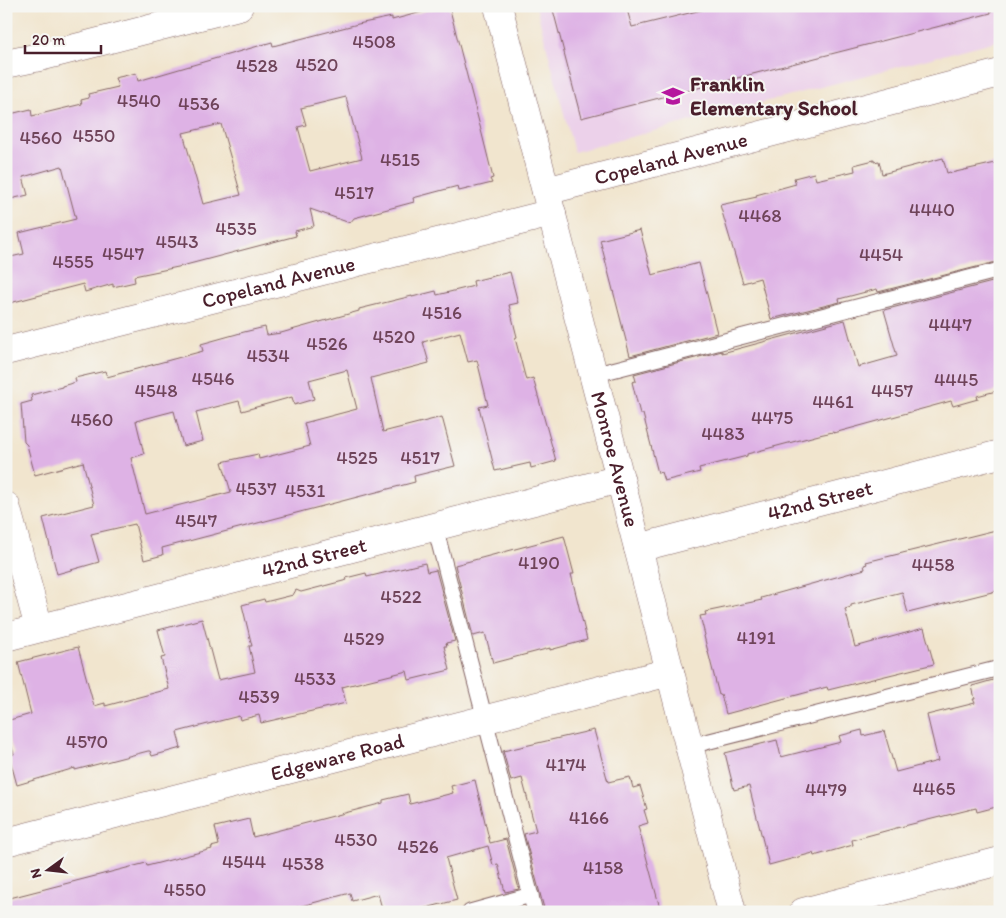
<svg xmlns="http://www.w3.org/2000/svg" width="1006" height="918" font-family="Itim,sans-serif">
<rect width="100%" height="100%" fill="#f6f6f2"/>
<filter id="ink" filterUnits="userSpaceOnUse"><feTurbulence type="fractalNoise" baseFrequency=".02" numOctaves="2"/><feDisplacementMap in="SourceGraphic" scale="10" xChannelSelector="R" yChannelSelector="G"/><feConvolveMatrix kernelMatrix="1 2 1 2 8 2 1 2 1" color-interpolation-filters="sRGB"/></filter>
<filter id="wash" filterUnits="userSpaceOnUse"><feTurbulence type="fractalNoise" baseFrequency=".0096" numOctaves="4" result="noise"/><feDisplacementMap in="SourceGraphic" scale="20" xChannelSelector="R" yChannelSelector="G"/><feGaussianBlur stdDeviation="1.12" result="paint"/><feColorMatrix in="noise" values="0 0 0 0 0 0 0 0 0 0 0 0 0 0 0 0 0 1.4 0 .05"/><feComposite in="paint" operator="in"/></filter>
<g filter="url(#wash)">
<rect width="100%" height="100%" fill="#f1e5ce"/>
<!-- built -->
<polygon fill="#ecd1ea" points="536,6 1000,6 1000,40 574,152"/>
<g id="blocks">
<!-- building -->
<g fill="#deb2e5" fill-rule="evenodd">
<path d="M444,6H449L481,130L493,178L490,179L492,183L459,191L458,186L413,198L414,202L354,218L350,223L310,209L314,226L295,231L296,236L178,267L134,276L135,282L113,287V284L85,292L83,284L6,304V258L24,254L19,233L76,219L62,166L23,177L28,195L6,200V115L31,109L32,116L82,104L81,100L89,98L88,94L118,87L115,78L136,73L138,81L272,42L273,46L358,24L392,17V20ZM346,97L362,158L310,171L298,127L306,125L301,108ZM221,124L241,195L203,204L183,133Z"/>
<polygon points="552,6 626,6 632,27 718,6 802,6 803,10 825,6 990,6 991,13 581,118"/>
<polygon points="943,158 947,173 950,172 951,173 1000,162 1000,261 878,292 877,289 839,299 840,302 771,319 760,278 743,283 720,205 757,197 756,195 796,184 794,178 814,173 816,180 855,171 854,165 874,160 874,162 879,161 882,174"/>
<polygon points="640,230 652,275 699,263 717,333 630,356 600,240"/>
<path d="M510,272L518,303L509,305L517,337L515,338L526,380L533,378L556,461L531,468L530,463L495,471L479,407L488,405L477,360L468,362L460,332L423,342L429,363L371,378L383,432L442,417L455,466L414,476L415,482L162,548L163,555L144,560L135,524L91,534L99,562L57,574L43,518L94,505L83,462L35,475L27,445L24,442L21,404L32,401L31,395L62,387V386L76,382L75,378L105,371L107,377L203,351L201,344L244,332L265,327L267,335L281,333L359,311V309L412,296V297L436,291L437,295L474,286L473,281ZM347,370L357,409L304,423L310,446L259,459L258,454L222,462L231,492L145,514L131,458L144,454L136,421L174,411L183,446L203,441L196,412L239,401L242,411L292,397L294,405L314,399L309,380Z"/>
<polygon points="1000,280 1000,390 977,396 978,399 953,406 951,401 834,433 833,432 819,435 747,454 747,456 699,468 700,472 664,481 661,472 658,473 643,414 640,414 632,382 636,381 634,374 722,351 722,353 845,320 858,367 897,356 884,310"/>
<polygon points="1000,529 1000,590 908,613 902,592 851,605 851,607 845,609 855,647 924,628 934,664 828,690 827,687 726,714 721,694 719,695 704,636 705,635 700,616 706,615 705,612 762,600 761,598 865,569 864,565 867,564 866,562"/>
<polygon points="564,536 574,574 571,574 587,640 550,650 550,648 493,663 485,633 473,636 455,565"/>
<polygon points="425,563 427,572 436,570 455,641 446,643 447,646 444,646 450,670 409,680 407,671 342,687 346,703 261,723 259,715 240,720 239,716 177,732 181,748 152,756 150,751 148,751 75,770 75,768 17,785 9,756 14,754 6,728 6,721 31,714 18,662 78,647 94,706 105,703 105,706 169,689 161,658 165,657 158,630 202,619 218,680 255,672 249,646 252,646 242,605 264,599 265,602 293,595 296,590 301,592 347,580 346,578 366,573 367,577"/>
<polygon points="1000,678 1000,806 977,812 976,808 900,827 852,840 853,845 814,856 813,853 769,865 749,786 734,790 725,753 777,740 781,757 841,742 839,736 862,730 863,736 884,731 896,772 938,761 927,715 975,703 973,699 975,699 972,686"/>
<polygon points="594,730 608,782 630,777 633,788 640,786 647,809 644,810 648,823 638,826 661,912 545,912 524,834 536,831 522,778 511,781 503,751"/>
<polygon points="475,780 490,843 506,839 519,889 505,892 498,864 493,865 488,846 446,858 457,900 410,912 383,912 378,894 352,901 350,893 279,912 6,912 6,899 146,863 147,866 212,849 211,847 219,845 215,827 249,819 253,837 383,803 383,800 408,794 410,804 453,793 451,786"/>
</g>
</g>
</g>
<g filter="url(#ink)">
<use href="#blocks" fill-opacity="0" stroke="#846464" stroke-width="1"/>
<g fill="none" stroke-linecap="round" stroke-linejoin="round">
<!-- service casing -->
<g stroke="#846464" stroke-width="17">
<g id="service">
<polyline points="593,375 1000,270"/>
<polyline points="435,527 535,912"/>
<polyline points="690,746 1000,668"/>
<polyline points="470,912 531,895"/>
</g>
</g>
<!-- minor casing -->
<g stroke="#846464" stroke-width="29">
<g id="minor">
<path id="s1" d="M498,6L732,912"/>
<polyline points="6,64 44,56 239,6"/>
<path id="s2" d="M546,191L1000,73"/>
<path id="s3" d="M6,351L552,213"/>
<polyline points="6,506 39,628"/>
<path id="s4" d="M638,548L1000,454"/>
<path id="s5" d="M6,637L620,479"/>
<path id="s6" d="M6,842L670,672"/>
</g>
</g>
<!-- tertiary casing -->
<g stroke="#846464" stroke-width="29">
<polyline id="tertiary" points="803,912 1000,861"/>
</g>
<!-- service -->
<use href="#service" stroke="#fff" stroke-width="15"/>
<!-- minor -->
<use href="#minor" stroke="#fff" stroke-width="28"/>
<!-- tertiary -->
<use href="#tertiary" stroke="#fff" stroke-width="28"/>
</g>
</g>
<!-- icons -->
<defs>
<g id="school-bare" transform="scale(1.725)"><path d="M0-5L7-2L0 1L-7-2ZM-4 1L0 2.5L4 1V4Q0 6-4 4Z" fill="#b5179e" stroke="#f6f6f2" stroke-width="2.5" paint-order="stroke"/></g>
</defs>
<g fill-rule="evenodd">
<use href="#school-bare" x="673" y="96"/>
</g>
<g text-anchor="middle" stroke-width="4" stroke-linejoin="round" paint-order="stroke">
<!-- number labels -->
<g font-size="19" fill="#6f445a">
<text x="374" y="48">4508</text>
<text x="317" y="71">4520</text>
<text x="257" y="72">4528</text>
<text x="139" y="107">4540</text>
<text x="199" y="110">4536</text>
<text x="94" y="142">4550</text>
<text x="41" y="144">4560</text>
<text x="400" y="166">4515</text>
<text x="354" y="199">4517</text>
<text x="932" y="216">4440</text>
<text x="760" y="222">4468</text>
<text x="236" y="235">4535</text>
<text x="177" y="248">4543</text>
<text x="123" y="260">4547</text>
<text x="881" y="261">4454</text>
<text x="73" y="268">4555</text>
<text x="442" y="319">4516</text>
<text x="950" y="331">4447</text>
<text x="394" y="343">4520</text>
<text x="327" y="350">4526</text>
<text x="268" y="362">4534</text>
<text x="213" y="385">4546</text>
<text x="956" y="386">4445</text>
<text x="156" y="397">4548</text>
<text x="892" y="397">4457</text>
<text x="833" y="408">4461</text>
<text x="772" y="424">4475</text>
<text x="92" y="426">4560</text>
<text x="723" y="440">4483</text>
<text x="357" y="464">4525</text>
<text x="420" y="464">4517</text>
<text x="256" y="495">4537</text>
<text x="305" y="497">4531</text>
<text x="196" y="527">4547</text>
<text x="539" y="569">4190</text>
<text x="933" y="571">4458</text>
<text x="401" y="603">4522</text>
<text x="756" y="644">4191</text>
<text x="364" y="645">4529</text>
<text x="315" y="685">4533</text>
<text x="259" y="703">4539</text>
<text x="87" y="748">4570</text>
<text x="566" y="771">4174</text>
<text x="934" y="795">4465</text>
<text x="826" y="796">4479</text>
<text x="589" y="824">4166</text>
<text x="356" y="846">4530</text>
<text x="418" y="853">4526</text>
<text x="244" y="868">4544</text>
<text x="303" y="870">4538</text>
<text x="603" y="874">4158</text>
<text x="185" y="896">4550</text>
</g>
<!-- poi labels -->
<g font-size="21" font-weight="bold" fill="#4a1f2b" stroke="#f6f6f2" text-anchor="start">
<text x="690" y="91">Franklin<tspan x="690" dy="24">Elementary School</tspan></text>
</g>
<!-- street labels -->
<g font-size="21" fill="#4a1f2b" stroke="#f6f6f2">
<text dy="7" stroke="none"><textPath href="#s2" startOffset="129">Copeland Avenue</textPath></text>
<text dy="7" stroke="none"><textPath href="#s3" startOffset="281">Copeland Avenue</textPath></text>
<text dy="7" stroke="none"><textPath href="#s1" startOffset="468">Monroe Avenue</textPath></text>
<text dy="7" stroke="none"><textPath href="#s4" startOffset="188">42nd Street</textPath></text>
<text dy="7" stroke="none"><textPath href="#s5" startOffset="318">42nd Street</textPath></text>
<text dy="7" stroke="none"><textPath href="#s6" startOffset="342">Edgeware Road</textPath></text>
</g>
</g>
<!-- margin -->
<rect width="1006" height="918" fill="none" stroke="#f6f6f2" stroke-width="25"/>
<!-- north arrow -->
<g transform="translate(48 870) rotate(255)" stroke="#f6f6f2" stroke-width="4" paint-order="stroke">
<path d="M0-4L9 19L0 12L-9 19Z" fill="#4a1f2b"/>
<text y="-8" font-size="14" font-weight="bold" text-anchor="middle" fill="#4a1f2b">N</text>
</g>
<!-- scale -->
<path d="M25 45v8h76v-8" fill="none" stroke="#4a1f2b" stroke-width="2.5"/>
<text x="32" y="45" font-size="15" fill="#4a1f2b" stroke="#f6f6f2" stroke-width="4" paint-order="stroke">20 m</text>
</svg>
